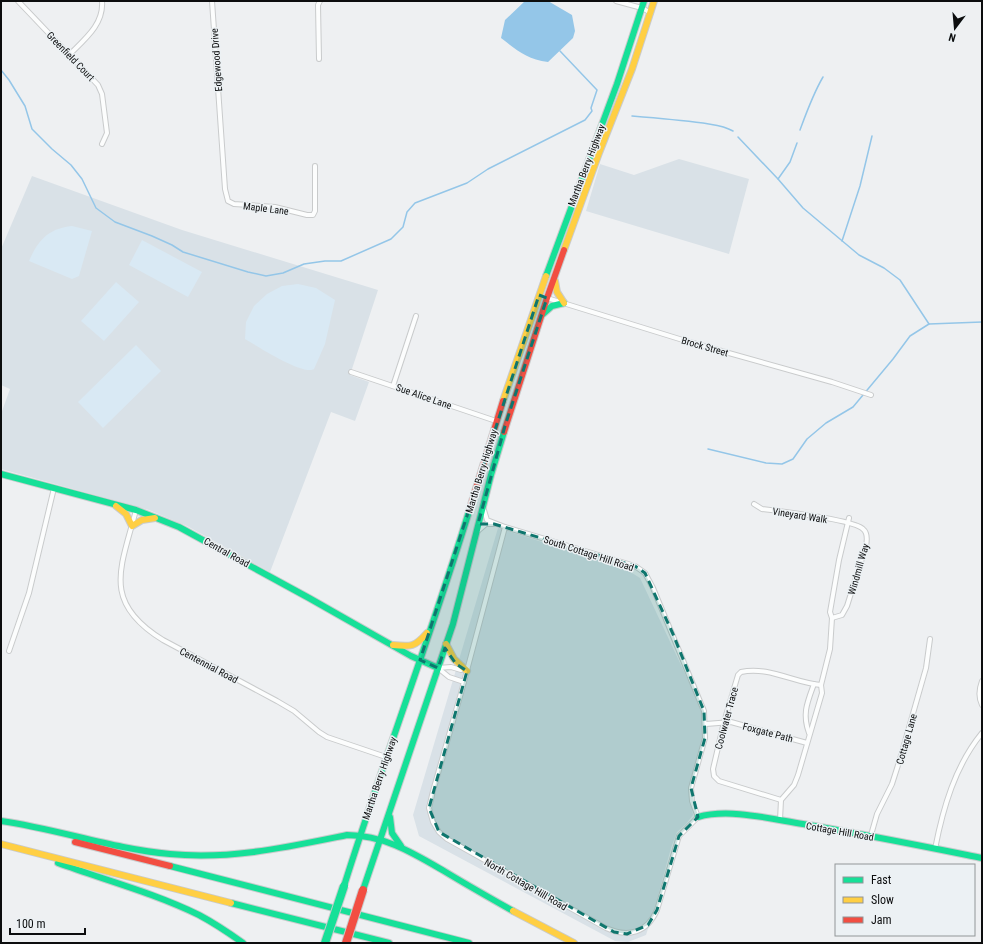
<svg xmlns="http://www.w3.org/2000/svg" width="983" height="944" font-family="'Roboto Condensed',sans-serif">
<rect width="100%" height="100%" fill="#eef0f2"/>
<!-- built -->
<g fill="#d9e1e7">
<polygon points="679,159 749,179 729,254 586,211 600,164 634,175"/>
<polygon points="32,176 182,230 378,290 350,375 369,382 355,421 331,412 270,572 187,526 149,510 1,469 1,414 10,389 1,385 1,249"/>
<polygon points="498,528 624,568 640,578 697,699 701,711 703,732 701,745 690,782 689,792 693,815 686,824 677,832 671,848 655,907 646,935 628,942 615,941 419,836 413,815"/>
</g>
<!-- green -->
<g fill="#d9e9f4">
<path d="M72,226L92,231L79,276L72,279L29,261C38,240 48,229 72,226Z"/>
<polygon points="142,240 202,272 188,297 129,265"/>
<polygon points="116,282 139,302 104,341 81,321"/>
<path d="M298,284L316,288L335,300L325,344L314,369C304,376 257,346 245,339L246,322L254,306L267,294L282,286Z"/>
<polygon points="136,345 161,371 103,428 78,402"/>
</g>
<!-- water -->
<path fill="#94c6e8" d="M525,1H548L572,15L575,31L573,38L548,62C527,59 518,51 501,38L505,20Z"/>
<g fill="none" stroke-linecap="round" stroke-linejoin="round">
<!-- stream -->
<g stroke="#94c6e8" stroke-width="1.5">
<polyline points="1,70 9,80 25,106 32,129 52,149 71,165 82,179 96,208 115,222 152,236 172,245 183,252 248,272 266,276 283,273 304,264 325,261 341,261 391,239 403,227 407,212 415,203 467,183 488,169 585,120 592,111 591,108 597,90 560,51"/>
<path d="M632,116C656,118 679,120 703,123C714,125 723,125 733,131"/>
<path d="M800,130C807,111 813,94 823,77"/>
<polyline points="738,137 778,179 803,208 859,255 884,268 900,280 929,324"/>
<polyline points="778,179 790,162 797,143"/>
<polyline points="842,241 860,186 872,136"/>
<polyline points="708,449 766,463 782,464 793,459 807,439 826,423 853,407 893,359 910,336 929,324 982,322"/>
</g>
<!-- street casing -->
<g stroke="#c9cbcc" stroke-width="6">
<g id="street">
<polyline points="18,1 98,85 102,94 107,133 102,144"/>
<polyline points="212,1 225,189 228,201 234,204 275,207 307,215 313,215 315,211 315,166"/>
<polyline points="616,1 642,8 651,13"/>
<path d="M70,54C85,39 104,24 102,1"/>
<polyline points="319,59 318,5 320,1"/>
<polyline points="547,298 686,341 832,382 871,395"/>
<polyline points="351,372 496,421"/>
<polyline points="393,386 416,316"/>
<path d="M754,504L762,509C779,511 854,520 863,529C868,533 867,541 866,546L847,606L842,615L832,618"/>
<path d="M136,510C121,568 101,602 163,640L277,701L294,711L319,732L327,737L386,757"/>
<polyline points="484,510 487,520 505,527"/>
<path d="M505,527L635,566L645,573L653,588L704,711L705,738L691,788L692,801L698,817L679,836L657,910C647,933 628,938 606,928L447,839L439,832L433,822L429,808L433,791L461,693Z"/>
<polyline points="479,530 486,524 494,524"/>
<polyline points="9,651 29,593 54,488"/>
<polyline points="438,668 449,677 464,682"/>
<polyline points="438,668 451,667 461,670"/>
<path d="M982,681C979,689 978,697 982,705"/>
<polyline points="706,724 731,722 807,743"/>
<path d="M809,733C802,714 807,703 814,684"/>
<path d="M781,800L719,781L714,776L713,769L724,722L738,675L741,672C769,666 794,683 821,685"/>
<polyline points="780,820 781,800 794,785 798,775 822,693 821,685 830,649 832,618 830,612 839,560 849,518"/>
<polyline points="871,835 877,814 892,784 900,759 926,668 930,639"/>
<path d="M935,849C943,808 955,766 982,733"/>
</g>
</g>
<!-- fast casing -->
<g stroke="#c9cbcc" stroke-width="8">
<g id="fast">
<polyline points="546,276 617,84 644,1"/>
<polyline points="543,314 552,306 564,303"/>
<polyline points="1,474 136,510 179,527 309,598 411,656 438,668"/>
<polyline points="390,817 392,833 401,846"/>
<path d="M698,817C729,808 771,819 803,824C863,834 922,846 982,858"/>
<path d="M1,821C58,829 113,849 170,854C230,860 288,847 347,835C384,835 413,853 444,871C467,885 490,898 513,911"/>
<path d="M58,863C105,880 154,893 199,915C214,923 229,933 243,943"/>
<polyline points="170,866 469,943"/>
<path d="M344,886C384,759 431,635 470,508"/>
<polyline points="363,890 453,624 491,475 504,432"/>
<polyline points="231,903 389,943"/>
</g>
</g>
<!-- slow casing -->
<g stroke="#c9cbcc" stroke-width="8">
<g id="slow">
<polyline points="564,250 599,153 632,69 654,1"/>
<polyline points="555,281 557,292 564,303"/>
<polyline points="503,401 546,276"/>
<polyline points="116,506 126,514 132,526 142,520 155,518"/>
<polyline points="446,644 454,659 467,671"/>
<path d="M393,645C411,647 415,647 427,633"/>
<polyline points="1,844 231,903"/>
<polyline points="513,911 574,943"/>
</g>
</g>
<!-- jam casing -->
<g stroke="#c9cbcc" stroke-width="8">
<g id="jam">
<polyline points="504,432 547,298 564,250"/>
<polyline points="470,508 503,401"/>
<polyline points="75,842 170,866"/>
</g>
</g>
<!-- street -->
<use href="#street" stroke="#fcfdfd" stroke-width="4"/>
<!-- fast -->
<use href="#fast" stroke="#16e098" stroke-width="6"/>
<!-- slow -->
<use href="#slow" stroke="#ffcf43" stroke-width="6"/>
<!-- jam -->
<use href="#jam" stroke="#f24e42" stroke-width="6"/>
<!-- fast-bridge casing -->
<g stroke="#c9cbcc" stroke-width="10" stroke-linecap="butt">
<polyline id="fast-bridge" points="325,943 344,886"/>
</g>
<!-- jam-bridge casing -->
<g stroke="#c9cbcc" stroke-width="10" stroke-linecap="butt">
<polyline id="jam-bridge" points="346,943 363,890"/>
</g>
<!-- fast-bridge -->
<use href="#fast-bridge" stroke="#16e098" stroke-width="8"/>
<!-- jam-bridge -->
<use href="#jam-bridge" stroke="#f24e42" stroke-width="8"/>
</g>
<!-- marked area -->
<path fill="#0f766e" fill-opacity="0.2" stroke="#0f766e" stroke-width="3" stroke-dasharray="8 5" stroke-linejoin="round" d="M539,295L547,298L505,426L478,524H494L635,566L645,573L673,634L704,711L705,738L691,788L698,817L679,836L657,910L648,925L627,934L614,932L439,832L429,808L467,671L456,664L445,648L438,668L420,660Z"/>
<g text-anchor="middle" stroke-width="3" stroke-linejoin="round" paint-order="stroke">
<!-- street labels -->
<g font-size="10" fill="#0c0d0e" stroke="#ecf1f4">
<text transform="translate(71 56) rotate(46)" y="4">Greenfield Court</text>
<text transform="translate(216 60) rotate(-94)" y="4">Edgewood Drive</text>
<text transform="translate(586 165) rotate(-69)" y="4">Martha Berry Highway</text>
<text transform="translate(266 208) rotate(7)" y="4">Maple Lane</text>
<text transform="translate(705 346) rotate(16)" y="4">Brock Street</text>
<text transform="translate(424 396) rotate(19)" y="4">Sue Alice Lane</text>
<text transform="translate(481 471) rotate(-73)" y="4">Martha Berry Highway</text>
<text transform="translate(800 515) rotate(9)" y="4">Vineyard Walk</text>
<text transform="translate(227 552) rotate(29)" y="4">Central Road</text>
<text transform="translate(589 553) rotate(18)" y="4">South Cottage Hill Road</text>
<text transform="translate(858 569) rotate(-74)" y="4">Windmill Way</text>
<text transform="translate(209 665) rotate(28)" y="4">Centennial Road</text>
<text transform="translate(726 718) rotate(-75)" y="4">Coolwater Trace</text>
<text transform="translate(768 732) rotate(15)" y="4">Foxgate Path</text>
<text transform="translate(906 739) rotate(-74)" y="4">Cottage Lane</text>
<text transform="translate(379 778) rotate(-71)" y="4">Martha Berry Highway</text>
<text transform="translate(840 831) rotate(10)" y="4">Cottage Hill Road</text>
<text transform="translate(526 884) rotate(30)" y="4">North Cottage Hill Road</text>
</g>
</g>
<!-- border -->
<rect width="983" height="944" fill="none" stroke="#0c0d0e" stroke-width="4"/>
<!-- legend -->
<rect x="835" y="864" width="140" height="72" fill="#ecf1f4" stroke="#929698"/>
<rect x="843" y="877" width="20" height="6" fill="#16e098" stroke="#929698"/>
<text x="871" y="884" font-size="12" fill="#0c0d0e">Fast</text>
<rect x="843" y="897" width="20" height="6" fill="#ffcf43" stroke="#929698"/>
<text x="871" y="904" font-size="12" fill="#0c0d0e">Slow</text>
<rect x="843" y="917" width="20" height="6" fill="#f24e42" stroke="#929698"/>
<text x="871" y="924" font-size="12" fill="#0c0d0e">Jam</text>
<!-- north arrow -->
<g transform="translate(955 28) rotate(196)" stroke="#ecf1f4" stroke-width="3" paint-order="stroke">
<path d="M0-3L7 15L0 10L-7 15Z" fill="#0c0d0e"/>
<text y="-6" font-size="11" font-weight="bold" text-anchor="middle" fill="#0c0d0e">N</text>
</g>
<!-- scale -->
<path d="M10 928v6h75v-6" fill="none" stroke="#0c0d0e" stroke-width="2"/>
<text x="16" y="928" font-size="12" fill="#0c0d0e" stroke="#ecf1f4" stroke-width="3" paint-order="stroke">100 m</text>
</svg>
